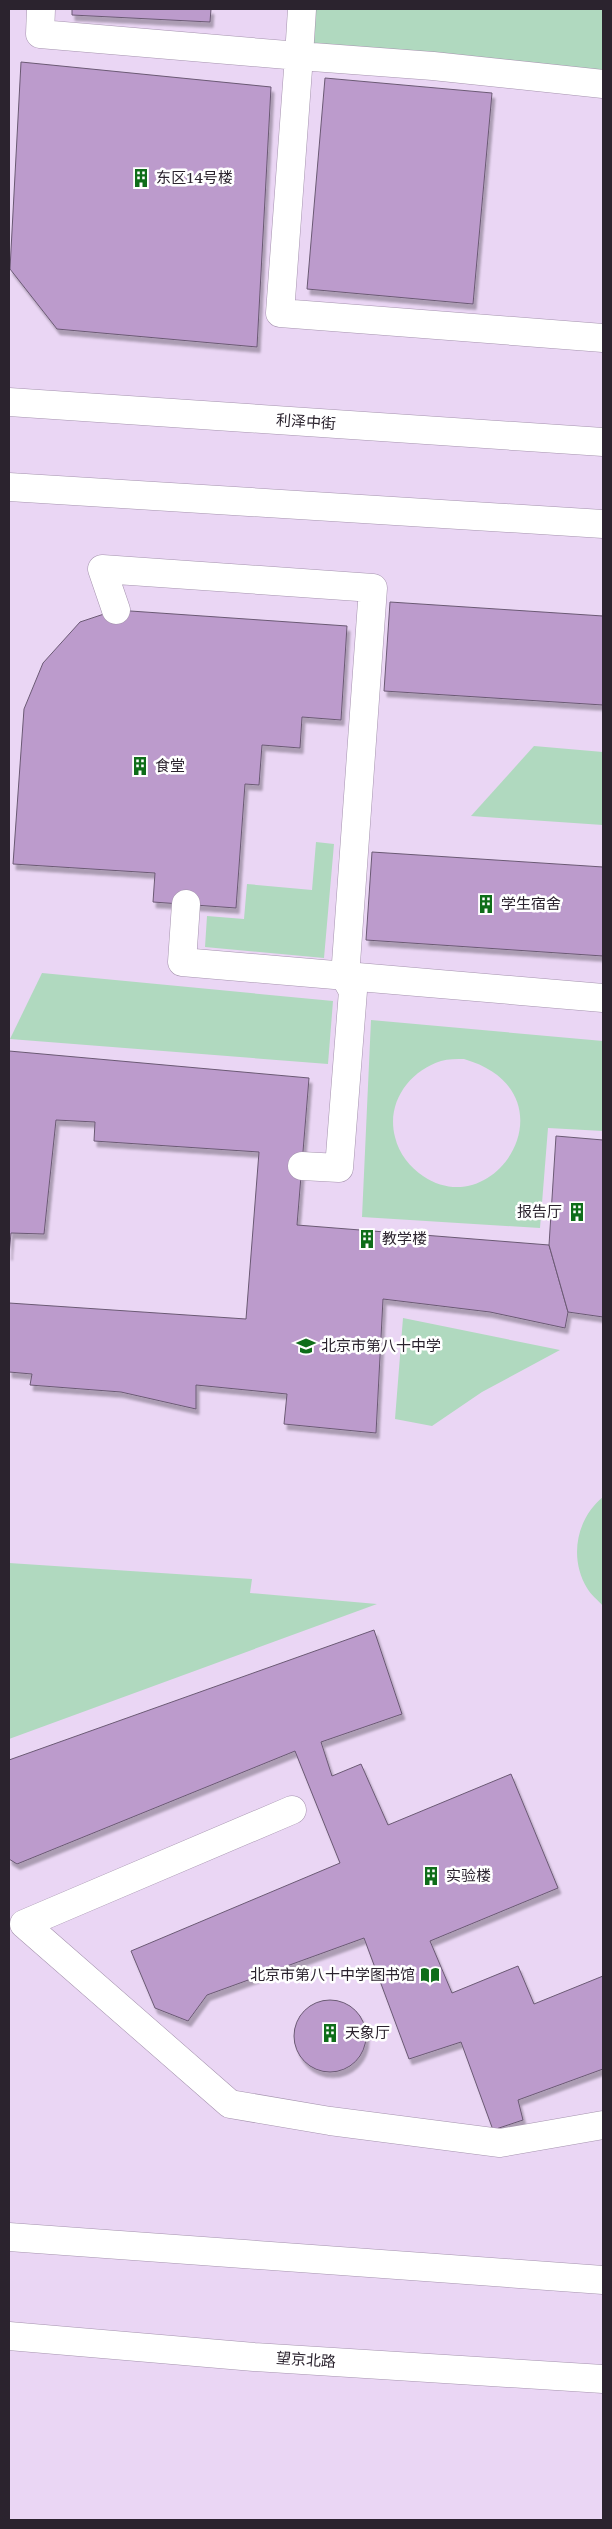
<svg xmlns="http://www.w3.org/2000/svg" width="612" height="2529" font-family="'Noto Serif','Noto Sans SC',serif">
<defs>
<filter id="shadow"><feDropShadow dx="3" dy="5.5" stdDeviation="1" flood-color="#0004"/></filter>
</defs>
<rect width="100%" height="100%" fill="#ead6f4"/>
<!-- green -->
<g fill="#b0d9bf" fill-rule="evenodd">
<polygon points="307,9 603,9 603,71 304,51"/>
<polygon points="534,746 603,752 603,825 471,816"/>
<polygon points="316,842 334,844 324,958 205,947 207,916 244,919 247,884 312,890"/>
<polygon points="42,973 333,1001 328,1064 10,1039"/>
<path d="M371,1020L603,1041V1131L548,1128L540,1228L362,1217ZM464,1059C577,1092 497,1226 423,1176C410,1167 399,1154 395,1137C386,1103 409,1071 441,1061C448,1059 457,1059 464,1059Z"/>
<polygon points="403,1318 560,1350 482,1392 432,1426 395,1419"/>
<path d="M603,1497V1606C598,1600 591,1595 587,1588C569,1558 576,1519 603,1497Z"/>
<polygon points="9,1563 252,1579 250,1593 377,1604 9,1739"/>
</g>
<!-- building -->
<g fill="#bc9bcc" stroke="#6b5a74" filter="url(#shadow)">
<polygon points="72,9 211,9 210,22 72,15"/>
<polygon points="21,62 271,87 257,347 57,329 10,269"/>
<polygon points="325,78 492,93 473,304 307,289"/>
<polygon points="390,602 603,616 603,705 384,691"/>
<polygon points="116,610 347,626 341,720 302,717 300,748 262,745 259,785 245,784 236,908 153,902 155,873 13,864 24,709 43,663 80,622"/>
<polygon points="372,852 603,867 603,956 366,940"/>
<polygon points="9,1051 309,1078 297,1225 549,1245 568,1312 565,1328 490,1312 383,1299 376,1433 284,1424 287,1394 196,1385 196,1409 121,1392 30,1385 32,1374 9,1372 9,1303 246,1319 259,1152 94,1141 95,1122 56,1120 44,1234 11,1233 9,1255"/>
<polygon points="556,1136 603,1140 603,1317 568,1312 549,1245"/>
<polygon points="374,1630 402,1714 321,1742 332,1776 361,1764 388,1825 511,1774 558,1888 430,1941 452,1993 518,1966 534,2004 603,1976 603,2069 518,2100 523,2120 493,2130 461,2042 409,2059 364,1938 207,1995 188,2021 155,2008 131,1951 340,1863 295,1751 17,1864 9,1859 9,1760"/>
<circle cx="330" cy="2036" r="36"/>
</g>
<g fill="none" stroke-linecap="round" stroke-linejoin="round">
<!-- minor casing -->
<g stroke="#a593ae" stroke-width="29">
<g id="minor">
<polyline points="41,9 40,34 299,56 280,313 603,338"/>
<polyline points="302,9 299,56 433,66 603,84"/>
<polyline points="9,402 603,442"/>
<polyline points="9,487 603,524"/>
<polyline points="116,610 102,569 373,588 345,977 353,991 339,1168 302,1166"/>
<polyline points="186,904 182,962 603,998"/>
<polyline points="292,1810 24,1924 230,2104 330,2121 500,2143 603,2125"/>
</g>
</g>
<!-- major casing -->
<g stroke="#a593ae" stroke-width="29">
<g id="major">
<polyline points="9,2237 603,2280"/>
<polyline points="9,2336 254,2357 603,2379"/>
</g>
</g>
<!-- minor -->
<use href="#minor" stroke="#fff" stroke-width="28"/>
<!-- major -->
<use href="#major" stroke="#fff" stroke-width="28"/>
</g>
<!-- icons -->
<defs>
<g id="building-bare" transform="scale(1.5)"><path d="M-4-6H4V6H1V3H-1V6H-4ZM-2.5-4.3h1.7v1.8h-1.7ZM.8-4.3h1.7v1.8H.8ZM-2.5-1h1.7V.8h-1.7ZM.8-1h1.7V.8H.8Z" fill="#0e6d19" stroke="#fff" stroke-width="2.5" paint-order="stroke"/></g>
<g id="school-bare" transform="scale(1.5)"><path d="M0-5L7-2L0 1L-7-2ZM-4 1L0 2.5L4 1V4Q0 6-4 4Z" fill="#0e6d19" stroke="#fff" stroke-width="2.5" paint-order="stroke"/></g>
<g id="library-bare" transform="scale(1.5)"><path d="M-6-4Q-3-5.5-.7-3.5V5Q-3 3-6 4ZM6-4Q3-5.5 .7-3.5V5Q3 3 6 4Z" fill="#0e6d19" stroke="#fff" stroke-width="2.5" paint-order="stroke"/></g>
</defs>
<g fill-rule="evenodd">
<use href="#building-bare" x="141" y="178"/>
<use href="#building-bare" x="140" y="766"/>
<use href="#building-bare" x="486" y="904"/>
<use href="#building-bare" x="577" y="1212"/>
<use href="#building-bare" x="367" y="1239"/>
<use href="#school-bare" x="306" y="1346"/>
<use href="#building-bare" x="431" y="1876"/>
<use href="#library-bare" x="430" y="1975"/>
<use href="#building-bare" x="330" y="2033"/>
</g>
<g text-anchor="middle" stroke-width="5" stroke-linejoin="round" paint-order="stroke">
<!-- poi labels -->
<g font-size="15" fill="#2b232e" stroke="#fff" text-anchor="start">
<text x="156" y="183">东区14号楼</text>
<text x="155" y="771">食堂</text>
<text x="501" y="909">学生宿舍</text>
<text x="562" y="1217" text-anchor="end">报告厅</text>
<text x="382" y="1244">教学楼</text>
<text x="321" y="1351">北京市第八十中学</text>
<text x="446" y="1881">实验楼</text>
<text x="415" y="1980" text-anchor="end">北京市第八十中学图书馆</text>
<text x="345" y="2038">天象厅</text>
</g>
<!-- street labels -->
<g font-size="15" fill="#2b232e" stroke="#fff">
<text transform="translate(306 422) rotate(4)" y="5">利泽中街</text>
<text transform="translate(306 2360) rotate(4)" y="5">望京北路</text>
</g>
</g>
<!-- border -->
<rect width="612" height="2529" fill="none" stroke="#2b232e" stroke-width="20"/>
</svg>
